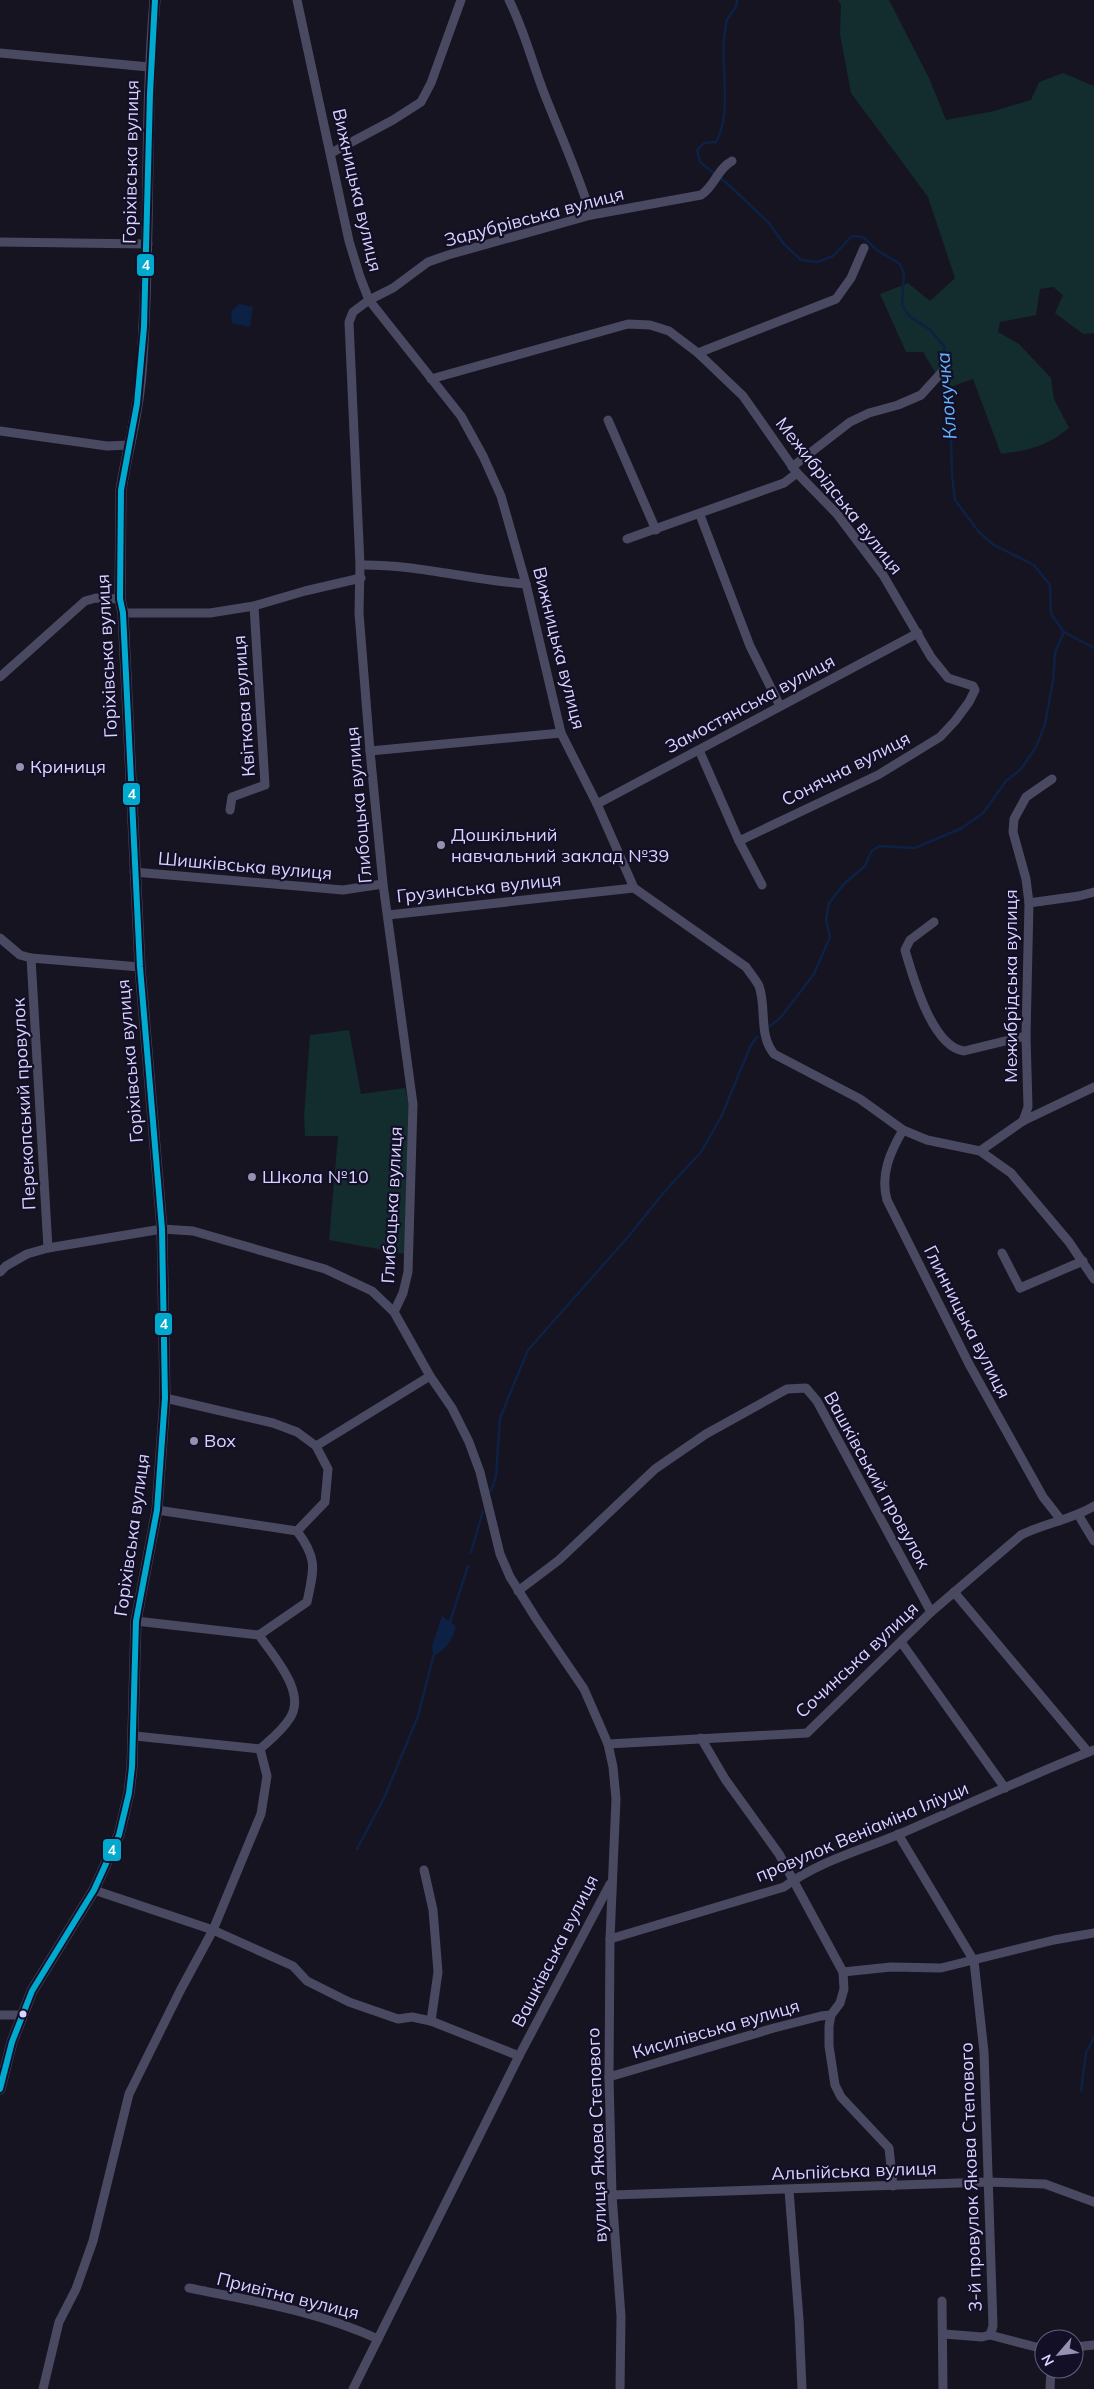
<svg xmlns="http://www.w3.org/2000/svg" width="1094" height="2389" font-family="Mulish,sans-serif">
<rect width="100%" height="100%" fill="#161421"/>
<!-- green -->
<g fill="#132c2d">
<path d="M838,0H889L929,78L946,120L994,111L1031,100L1039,82L1063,73L1094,86V333L1083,334L1055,313L1063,295L1053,287L1040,289L1036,315L1000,322L998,332L1019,344L1051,378L1054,399L1069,428C1046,447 1029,450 1001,454L973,379L945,389L923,352H906L880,294L908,283L930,301L955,278L928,197L851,93L840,34L841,5Z"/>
<polygon points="349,1030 361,1094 405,1088 409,1104 405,1254 329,1240 338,1136 305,1136 304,1116 310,1035"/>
</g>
<!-- water -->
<g fill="#0d2144">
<polygon points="239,304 253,307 250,327 232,323 231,311"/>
<path d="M442,1616L456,1626C452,1641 447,1649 433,1656L432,1645Z"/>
</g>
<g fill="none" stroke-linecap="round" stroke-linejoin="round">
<!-- stream -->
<g stroke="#0d2144" stroke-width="2.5">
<path d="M737,0C738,8 730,13 727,20C725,26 725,33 724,39C721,70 732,114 716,142L704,143L697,150L700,162L729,185L769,223L783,243L801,260L818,262L833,256L852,236L863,237L877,250L900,264L904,274L902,305L909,316L929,329L944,346L950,403L952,475L955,500L979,532L994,545L1034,565L1050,585L1051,614L1064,632L1094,648"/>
<polyline points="770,1026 781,1017 814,974 830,937 826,920 829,903 844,884 865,866 871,852 879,846 915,848 962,828 983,813 1006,781 1021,769 1036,747 1045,724 1053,681 1055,653 1064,632"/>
<polyline points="491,1491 496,1476 500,1418 528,1350 628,1237 665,1191 701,1152 721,1117 751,1045 757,1037"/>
<polyline points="471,1552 483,1511"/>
<polyline points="449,1625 468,1566"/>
<polyline points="357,1849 385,1796 418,1716 434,1654"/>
<polyline points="1081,2091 1086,2053 1094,2037"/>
</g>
<!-- minor -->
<g stroke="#4a4962" stroke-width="9">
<path d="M297,0L349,241L360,277L369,300L461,416L483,456L501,496L526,584L561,733L597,804L634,888L746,967C750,973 756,980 759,986C767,1009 758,1034 774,1054L860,1099L903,1130L927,1140L980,1151L1011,1173L1069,1242L1094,1279"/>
<path d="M509,0C524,30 532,62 544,93C560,134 578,173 591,215"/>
<polyline points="0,53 149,67"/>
<polyline points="331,153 393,120 421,102 431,83 461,0"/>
<polyline points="0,242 148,244"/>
<polyline points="698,353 836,299 851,278 864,248"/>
<polyline points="431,379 628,324 650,325 669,331 698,353 743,396 797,473 837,514 883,575 931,657 948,678 973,686 975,690 969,702 955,721 940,737 878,775 739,841 699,750"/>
<polyline points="608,420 656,530"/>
<polyline points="0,431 107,446 130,445"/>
<polyline points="792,467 850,422 869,413 898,405 921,395 941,373"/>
<polyline points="700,515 750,646 780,706"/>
<polyline points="627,539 784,483 797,473"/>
<path d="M360,565C417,564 469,580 526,584"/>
<polyline points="123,613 210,613 254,606 305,591 361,578"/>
<polyline points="0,677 85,601 96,598 120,599"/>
<polyline points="370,751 561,733"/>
<polyline points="597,804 918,633"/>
<polyline points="230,810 232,797 265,785 254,606"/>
<polyline points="739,841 762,885"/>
<polyline points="134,872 343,890 383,884"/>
<polyline points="1029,903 1079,896 1094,892"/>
<polyline points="388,915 634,888"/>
<path d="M934,922L910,940L905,950C913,977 932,1047 964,1051L1026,1036"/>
<polyline points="0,938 20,955 31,958 140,967"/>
<polyline points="31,958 48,1248"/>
<polyline points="1023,1121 1028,1107 1026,1036 1029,903 1026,879 1013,832 1014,819 1026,797 1052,779"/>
<path d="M903,1130C890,1152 880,1175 887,1200L969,1364L1043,1497L1061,1520"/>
<polyline points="980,1151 1023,1121 1094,1087"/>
<polyline points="1002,1253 1020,1288 1083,1261"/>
<polyline points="0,1272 6,1266 27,1254 48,1248 162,1229 193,1231 325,1269 372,1291 394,1312 430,1376 452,1408 469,1442 480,1472 500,1554 510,1577 537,1620 584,1689 608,1744 613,1767 616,1799 610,1939 609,2077 612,2195 621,2316 620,2389"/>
<path d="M394,1312L403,1293L408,1272L413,1104L383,884L370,751L359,613L360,565L349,322L353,312L369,300L393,288L428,262L448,255L591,215L701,195C715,186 717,169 732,161"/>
<polyline points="165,1398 273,1423 297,1432 316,1446 328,1469 325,1502 297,1531"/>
<polyline points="316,1446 430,1376"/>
<path d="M157,1510L297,1531C318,1559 314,1569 307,1602L259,1635"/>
<polyline points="1079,1516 1094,1541"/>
<polyline points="518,1591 559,1560 655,1469 706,1434 787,1389 806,1388 817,1401 931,1612"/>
<polyline points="954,1592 1088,1752"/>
<path d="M136,1621L259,1635C273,1656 307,1692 290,1718C282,1731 270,1740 260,1749"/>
<polyline points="901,1642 1005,1788"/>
<polyline points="701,1738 725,1779 779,1854 843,1972 844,1989 840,2003 831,2015 829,2026 829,2046 835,2085 841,2097 889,2148 893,2186"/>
<path d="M608,1744L807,1733L931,1612L1021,1535C1045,1523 1071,1520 1094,1506"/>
<polyline points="898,1834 974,1961 984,2052 993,2326 990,2335 1036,2347 1044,2351"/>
<polyline points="424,1870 433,1910 438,1972 431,2021"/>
<polyline points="94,1890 213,1930 293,1966 307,1981 349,2002 398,2019 412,2017 431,2021 519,2056"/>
<path d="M610,1939L784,1887C819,1861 862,1850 902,1833C966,1805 1029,1776 1094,1750"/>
<polyline points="843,1972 891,1967 941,1968 1054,1940 1094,1933"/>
<polyline points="0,2015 21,2015"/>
<polyline points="609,2077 774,2028 821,2016 831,2015"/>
<polyline points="789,2190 799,2319 802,2389"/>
<polyline points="612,2195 988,2182 1045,2184 1094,2202"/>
<path d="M189,2288C253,2301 318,2311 378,2339"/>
<polyline points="942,2301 943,2389"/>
<polyline points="944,2334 982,2337 990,2335"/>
<polyline points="1074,2347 1094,2345"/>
<polyline points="43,2389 59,2322 76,2289 93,2241 129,2094 180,1991 213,1930 261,1814 267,1776 260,1749 135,1736"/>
<polyline points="353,2389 519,2056 610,1884"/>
<polyline points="1050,2389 1051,2369"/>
</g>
<!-- tertiary -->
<path stroke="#4a4962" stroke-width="11" d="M0,2089L12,2042L32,1991L94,1890L119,1835L129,1793L132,1767L136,1621L157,1510L165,1398L162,1229L140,967L123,613L120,599L121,490C127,452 138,414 141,374C151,250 144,124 155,0"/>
<!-- bus-1 casing -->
<g stroke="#130f26" stroke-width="10">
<polyline id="bus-1" points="0,2089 12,2042 32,1991 94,1890 119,1835 129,1793 132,1767 136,1621 157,1510 165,1398 162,1229 140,967 123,613 120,599 121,490 137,404 144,327 150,93 155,0"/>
</g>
<!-- bus-1 -->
<use href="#bus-1" stroke="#00a9ce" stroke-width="6"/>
</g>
<!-- markers -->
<g fill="#9591b1" stroke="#130f26" stroke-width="2">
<circle cx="20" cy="767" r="5"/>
<circle cx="441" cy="845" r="5"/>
<circle cx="252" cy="1177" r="5"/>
<circle cx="194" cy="1441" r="5"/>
</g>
<circle fill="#d9d4ff" stroke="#130f26" stroke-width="2" cx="23" cy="2014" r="4.5"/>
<g text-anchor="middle" stroke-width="4.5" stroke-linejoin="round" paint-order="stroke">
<!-- street labels -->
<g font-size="18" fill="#d9d4ff" stroke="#130f26">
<text transform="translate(131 162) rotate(-89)" y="6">Горіхівська вулиця</text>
<text transform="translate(357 190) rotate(77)" y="6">Вижницька вулиця</text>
<text transform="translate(534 217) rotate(-15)" y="6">Задубрівська вулиця</text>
<text transform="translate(839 496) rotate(52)" y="6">Межибрідська вулиця</text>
<text transform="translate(559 648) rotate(76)" y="6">Вижницька вулиця</text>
<text transform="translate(107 656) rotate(-93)" y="6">Горіхівська вулиця</text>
<text transform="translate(750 704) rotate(-28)" y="6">Замостянська вулиця</text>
<text transform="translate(244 706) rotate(-94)" y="6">Квіткова вулиця</text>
<text transform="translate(846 769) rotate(-27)" y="6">Сонячна вулиця</text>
<text transform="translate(359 805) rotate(-95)" y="6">Глибоцька вулиця</text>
<text transform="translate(245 866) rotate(5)" y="6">Шишківська вулиця</text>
<text transform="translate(479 888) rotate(-6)" y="6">Грузинська вулиця</text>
<text transform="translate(1011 986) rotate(-90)" y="6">Межибрідська вулиця</text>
<text transform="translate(130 1061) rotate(-95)" y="6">Горіхівська вулиця</text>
<text transform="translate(24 1104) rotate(-93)" y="6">Перекопський провулок</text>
<text transform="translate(392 1205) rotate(-87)" y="6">Глибоцька вулиця</text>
<text transform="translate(967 1322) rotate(63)" y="6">Глинницька вулиця</text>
<text transform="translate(877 1480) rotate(61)" y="6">Вашківський провулок</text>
<text transform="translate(132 1535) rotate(-82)" y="6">Горіхівська вулиця</text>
<text transform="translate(857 1660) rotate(-43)" y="6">Сочинська вулиця</text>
<text transform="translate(862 1832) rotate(-23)" y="6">провулок Веніаміна Іліуци</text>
<text transform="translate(555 1951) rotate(-63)" y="6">Вашківська вулиця</text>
<text transform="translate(716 2029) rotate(-16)" y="6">Кисилівська вулиця</text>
<text transform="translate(597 2135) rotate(-92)" y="6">вулиця Якова Степового</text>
<text transform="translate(854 2171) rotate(-2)" y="6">Альпійська вулиця</text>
<text transform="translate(971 2177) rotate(-92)" y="6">3-й провулок Якова Степового</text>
<text transform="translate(288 2296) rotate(14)" y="6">Привітна вулиця</text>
</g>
<!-- poi labels -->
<g font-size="18" fill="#d9d4ff" stroke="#130f26" text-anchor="start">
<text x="30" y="773">Криниця</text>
<text x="451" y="841">Дошкільний<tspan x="451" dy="21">навчальний заклад №39</tspan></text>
<text x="262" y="1183">Школа №10</text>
<text x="204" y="1447">Box</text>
</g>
<!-- water labels -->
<g font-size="19" font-style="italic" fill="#62b6ff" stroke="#130f26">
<text transform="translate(946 396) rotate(-95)" y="7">Клокучка</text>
</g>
</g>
<g stroke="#130f26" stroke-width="2">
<rect x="136" y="253" width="19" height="24" rx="5" fill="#00a9ce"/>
<rect x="122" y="782" width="19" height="24" rx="5" fill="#00a9ce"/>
<rect x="154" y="1312" width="19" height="24" rx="5" fill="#00a9ce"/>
<rect x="102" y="1838" width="20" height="24" rx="5" fill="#00a9ce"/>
</g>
<g font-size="14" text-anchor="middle" font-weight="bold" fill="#fff">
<text x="146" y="270">4</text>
<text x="132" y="799">4</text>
<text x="164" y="1329">4</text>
<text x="112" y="1855">4</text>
</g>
<!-- north arrow -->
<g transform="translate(1059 2354) rotate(242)"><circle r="24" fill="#130f26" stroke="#625e7d"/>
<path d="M0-4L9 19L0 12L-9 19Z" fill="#9591b1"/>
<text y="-8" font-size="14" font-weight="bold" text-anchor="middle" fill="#d9d4ff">N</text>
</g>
</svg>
